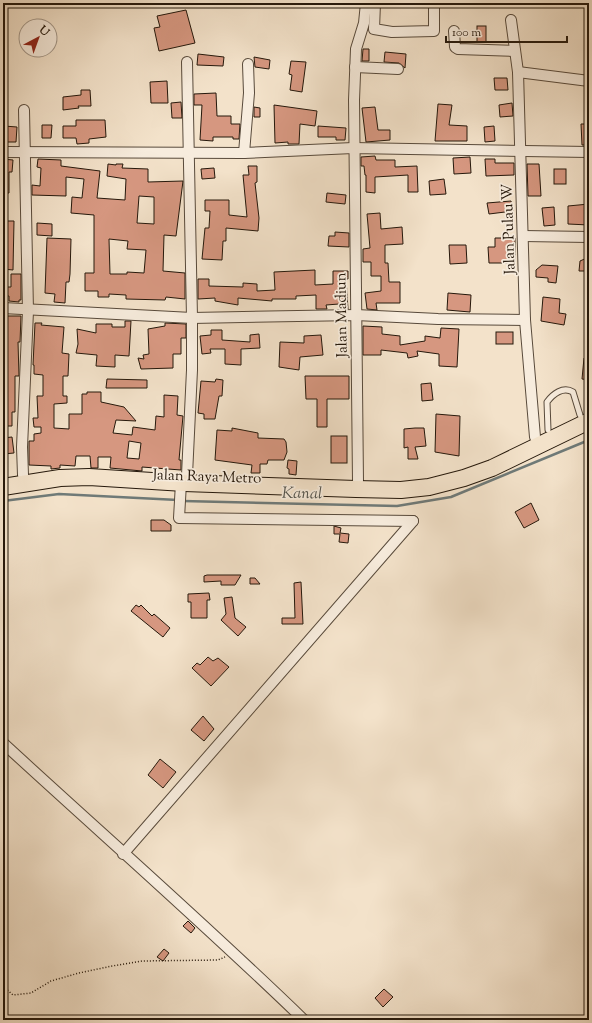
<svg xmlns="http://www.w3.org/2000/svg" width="592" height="1023" font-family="'Sorts Mill Goudy',serif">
<rect width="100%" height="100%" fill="#f3e2ca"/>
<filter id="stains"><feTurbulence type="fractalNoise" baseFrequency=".005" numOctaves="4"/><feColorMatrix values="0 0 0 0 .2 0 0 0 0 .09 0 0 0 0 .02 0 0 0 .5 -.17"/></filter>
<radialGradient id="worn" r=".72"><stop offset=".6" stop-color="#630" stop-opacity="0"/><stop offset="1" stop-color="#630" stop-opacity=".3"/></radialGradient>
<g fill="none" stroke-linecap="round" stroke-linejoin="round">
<!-- stream -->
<g stroke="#6f7a78" stroke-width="2.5">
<polyline points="3,501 59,494 178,500"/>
<polyline points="183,501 397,506 451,497 589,440"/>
</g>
</g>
<!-- building -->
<g fill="#d69780" stroke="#25180b" fill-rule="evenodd">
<polygon points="186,10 195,43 159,51 154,28 160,27 157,16"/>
<rect x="477" y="26" width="9" height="16"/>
<polygon points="363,49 369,49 369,61 362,61"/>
<polygon points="385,52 406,54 405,68 399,63 384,62"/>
<polygon points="198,54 224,57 223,66 197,65"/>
<polygon points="254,57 270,60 269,69 255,67"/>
<polygon points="291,61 306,62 302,92 290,90 292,75 289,74"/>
<polygon points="494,78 507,78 508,90 495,90"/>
<polygon points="167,81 168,103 151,103 150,82"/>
<polygon points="81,90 90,90 91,106 78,106 79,108 63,110 63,97 81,95"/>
<polygon points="216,93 217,116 231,116 231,124 240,124 239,139 233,139 233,137 213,137 213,141 200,140 202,105 194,105 194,94"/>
<polygon points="181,102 182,118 172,118 171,103"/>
<polygon points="512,103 513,116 500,117 499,105"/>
<polygon points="438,104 452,105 449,125 467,126 467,141 435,141"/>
<polygon points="274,105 317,111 315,126 300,124 299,144 288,144 288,142 275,143"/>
<polygon points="254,107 260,108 260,117 254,117"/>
<polygon points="375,107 378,130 390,130 390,140 366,142 362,108"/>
<polygon points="76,120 105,120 106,137 89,139 89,143 77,144 76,138 63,138 63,126 76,126"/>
<polygon points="581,124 589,124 589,145 582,145"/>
<polygon points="42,125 52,125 51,138 42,138"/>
<polygon points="4,126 17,127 16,142 4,142"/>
<polygon points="318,126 346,128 345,140 336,140 336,137 318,137"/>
<polygon points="494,126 495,141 485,142 484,127"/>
<polygon points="375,156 376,160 395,160 395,167 417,166 418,192 408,192 408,175 375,177 375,193 366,192 366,175 365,175 364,166 361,166 361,157"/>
<polygon points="470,157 471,173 454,174 453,158"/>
<polygon points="3,159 13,160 12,172 9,172 9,193 3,193"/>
<path d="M38,159L61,160V166L100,171L97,198L125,200L126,179L107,176L108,164L116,165V164H123L122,168L148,169V182L183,181L176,236L164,235L163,271L185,273V299L166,297L165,300L126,299V295L109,294V297H98V291H85V273H94V215L71,213L72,197L82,198L84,179L66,177V196L32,195V185L40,186L41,168L37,167ZM139,196L154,197V224L137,223ZM109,239L128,241L127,249L146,250L144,273L127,272V274H110Z"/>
<polygon points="485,159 495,159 495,163 514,163 514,175 486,176"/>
<polygon points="527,164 539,164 541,196 528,196"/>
<polygon points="248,166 257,166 257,182 255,183 259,218 258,231 226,228 226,241 223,241 222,260 202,259 205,228 209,228 210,211 205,211 205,200 229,200 229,215 247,217 243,175 249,175"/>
<polygon points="214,168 215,178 202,179 201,169"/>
<rect x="554" y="169" width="12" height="15"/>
<polygon points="444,179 446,194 430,195 429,181"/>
<polygon points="327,193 346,195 345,204 326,202"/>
<polygon points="511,201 513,211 489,214 487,203"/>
<polygon points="589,204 589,225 568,224 568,206"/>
<polygon points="554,207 555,225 544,226 542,208"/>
<polygon points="380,213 381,229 402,227 403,244 385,245 385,263 388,263 389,282 400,282 400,303 376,303 377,310 367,309 365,293 381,291 381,276 371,276 371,262 363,262 363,249 370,248 367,214"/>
<polygon points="3,221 14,221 13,270 3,269"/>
<polygon points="37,223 52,224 52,236 37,235"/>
<polygon points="335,232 349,233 349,247 328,246 329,236 335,236"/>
<polygon points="47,238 71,239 70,274 69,282 66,282 65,303 54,302 55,294 45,293"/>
<polygon points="495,238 515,238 515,263 489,263 488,247 495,247"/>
<polygon points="449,245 466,245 467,263 450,264"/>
<polygon points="589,257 589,271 579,271 580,261"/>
<polygon points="542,265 558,266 556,283 548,282 548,278 536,277 536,270"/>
<polygon points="315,270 315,285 333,284 333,271 348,271 348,279 346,279 348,309 340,309 339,304 326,305 327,309 316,309 316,295 296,296 296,299 272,299 272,301 238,298 238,305 215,301 215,298 198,299 198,279 209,279 209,286 243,287 243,283 257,284 257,291 275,290 274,272"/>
<polygon points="11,274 21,274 21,300 19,300 19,302 9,301 9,296 3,296 3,287 11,287"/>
<polygon points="448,293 471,295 470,312 447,310"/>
<polygon points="543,297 560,299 559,313 566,314 564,325 541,321"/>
<polygon points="3,316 21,316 20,342 18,342 19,376 15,376 15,412 12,412 12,426 3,426 3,361 5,361 6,345"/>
<polygon points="125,321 131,321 129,356 115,355 115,367 96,366 97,355 76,353 78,344 77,329 96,333 96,324 112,324 112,327 125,327"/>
<path d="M35,323H42L41,325L64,327L62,353L69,354L68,376H63V396H67V403L54,404V428L69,429V414H82V394H87V392H101V402L124,407L136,421L116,420L113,433L132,435L133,427L155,430L156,416L164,417V395L178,396L177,415L183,416L179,460H181V470L142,467V471L110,468L111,457H98V468H91L90,456H76L75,466L60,465V468L51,469V466L29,465V441H34V434L41,433V427H34L33,418H38L37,396H43V375L34,374V365H33ZM129,441L141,443L139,459L127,458Z"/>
<polygon points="165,323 186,324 186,338 181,338 181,354 173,354 173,368 141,369 138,358 144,359 143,355 149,354 148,329 165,326"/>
<polygon points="363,326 382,327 382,334 400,336 400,345 425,341 425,336 440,338 441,328 459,329 457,367 439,366 439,354 417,351 418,356 408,358 407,353 381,350 381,355 363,355"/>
<polygon points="211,330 222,330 222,340 250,342 250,335 259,334 260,348 241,349 241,365 225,364 225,349 210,349 211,353 202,354 200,336 211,335"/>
<rect x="496" y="332" width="17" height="12"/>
<polygon points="321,335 323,355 300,357 299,370 279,367 280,342 304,343 304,336"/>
<polygon points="584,358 589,358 589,380 582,379"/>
<polygon points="305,376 349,376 349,399 327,399 327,427 317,427 317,399 306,399"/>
<polygon points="107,379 147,380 147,388 106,388"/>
<polygon points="216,379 223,380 222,396 219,396 215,419 204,419 204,414 198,413 201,381 215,382"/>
<polygon points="431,383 433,400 422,401 421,384"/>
<polygon points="436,414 460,416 459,456 435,452"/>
<polygon points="232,428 258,433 258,438 284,439 286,442 287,452 284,460 268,460 267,464 260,464 260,473 251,473 252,465 215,460 217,430 232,431"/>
<polygon points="415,428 424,428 426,446 415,447 418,459 408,459 408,447 404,448 404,429"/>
<rect x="331" y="436" width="16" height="27"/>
<polygon points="12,437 14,453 3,454 3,438"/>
<polygon points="288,460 297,461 296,475 289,474 289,469 287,468"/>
<polygon points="531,503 539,520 524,528 515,512"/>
<polygon points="151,520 164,520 171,525 171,531 151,531"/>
<polygon points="334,526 341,528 340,533 349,534 348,543 339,542 340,534 334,534"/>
<polygon points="207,575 241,575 235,585 221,585 221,581 204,582 204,576"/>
<polygon points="250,578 255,578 260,584 250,584"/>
<polygon points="301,582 303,624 282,624 282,618 295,618 294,583"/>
<polygon points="209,593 210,600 207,600 207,618 191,618 191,602 188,602 188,594"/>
<polygon points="232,597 235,618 246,627 238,636 221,620 226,614 224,598"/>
<polygon points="136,605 139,607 141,605 152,616 154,614 170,628 163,637 131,611"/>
<polygon points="208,657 213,661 218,658 229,667 211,686 192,668 197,663 200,665"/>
<polygon points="203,716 214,729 204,741 191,730"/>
<polygon points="160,759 176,772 163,788 148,775"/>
<polygon points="188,921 195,928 191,933 183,926"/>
<polygon points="164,949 169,953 163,961 157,957"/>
<polygon points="384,989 393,997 383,1007 375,998"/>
</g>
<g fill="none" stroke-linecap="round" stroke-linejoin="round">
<!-- service casing -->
<g stroke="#584a3b" stroke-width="7">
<path id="service" d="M548,430L547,402C553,394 563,386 573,392L580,415"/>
</g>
<!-- minor casing -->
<g stroke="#584a3b" stroke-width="12">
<g id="minor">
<polyline points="375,3 374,29 392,32 434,31 434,3"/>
<polyline points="511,20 518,72 525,320 535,437"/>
<polyline points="454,31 455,47 458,49 515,51"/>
<polyline points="355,67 398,69"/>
<polyline points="518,72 589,81"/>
<polyline points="3,152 244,153 353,148 589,152"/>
<polyline points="244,153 249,93 248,64"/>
<polyline points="523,236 589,237"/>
<polyline points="3,308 192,318 356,315 438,319 525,320"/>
<polyline points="23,475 22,447 28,311 24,110"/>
<polyline points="187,475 192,370 192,318 187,62"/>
<polyline points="358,481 354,100 356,49 364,23 366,3"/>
<polyline points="181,483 179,518 413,521"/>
<path d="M3,743C103,835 206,925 304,1020"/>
<polyline points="123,854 413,521"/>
</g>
</g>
<!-- trunk casing -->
<g stroke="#25180b" stroke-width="18">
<polyline id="trunk" points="3,487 60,478 89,477 184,483 356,489 401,490 429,487 464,478 492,468 589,421"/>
</g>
<!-- path -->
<polyline stroke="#25180b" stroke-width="1.5" stroke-dasharray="1 2" stroke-linecap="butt" points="3,986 13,995 31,993 51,981 79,973 112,966 142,961 218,960 225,957"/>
<!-- service -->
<use href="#service" stroke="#f7ecdd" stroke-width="5"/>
<!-- minor -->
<use href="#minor" stroke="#f7ecdd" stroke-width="10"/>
<!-- trunk -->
<use href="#trunk" stroke="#f3e2ca" stroke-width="16"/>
</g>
<g text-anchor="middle" stroke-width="3.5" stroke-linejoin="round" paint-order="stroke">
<!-- street labels -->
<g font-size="15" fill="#25180b" stroke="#f7ecdd">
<text transform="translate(508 229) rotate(-92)" y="5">Jalan Pulau W</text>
<text transform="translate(341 315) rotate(-91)" y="5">Jalan Madiun</text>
<text transform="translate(207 476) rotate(2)" y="5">Jalan Raya Metro</text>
</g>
<!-- water labels -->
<g font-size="16" font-style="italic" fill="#50514b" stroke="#f7ecdd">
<text transform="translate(302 492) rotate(1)" y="6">Kanal</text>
</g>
</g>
<!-- margin -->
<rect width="592" height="1023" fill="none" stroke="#f3e2ca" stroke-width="16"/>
<rect x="4" y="4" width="584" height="1015" fill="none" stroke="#25180b" stroke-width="2"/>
<rect x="8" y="8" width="576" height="1007" fill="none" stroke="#25180b"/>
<!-- north arrow -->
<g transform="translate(38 38) rotate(41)"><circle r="19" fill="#f7ecdd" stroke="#a39789"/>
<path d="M0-3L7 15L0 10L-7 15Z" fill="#8f2418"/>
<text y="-6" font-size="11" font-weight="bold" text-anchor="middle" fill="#25180b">U</text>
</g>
<!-- scale -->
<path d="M446 36v6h121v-6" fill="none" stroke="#25180b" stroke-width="2"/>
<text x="452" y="36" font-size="12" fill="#25180b" stroke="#f7ecdd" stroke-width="3" paint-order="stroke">100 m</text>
<rect width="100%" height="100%" filter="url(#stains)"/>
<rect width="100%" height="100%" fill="url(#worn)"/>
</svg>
